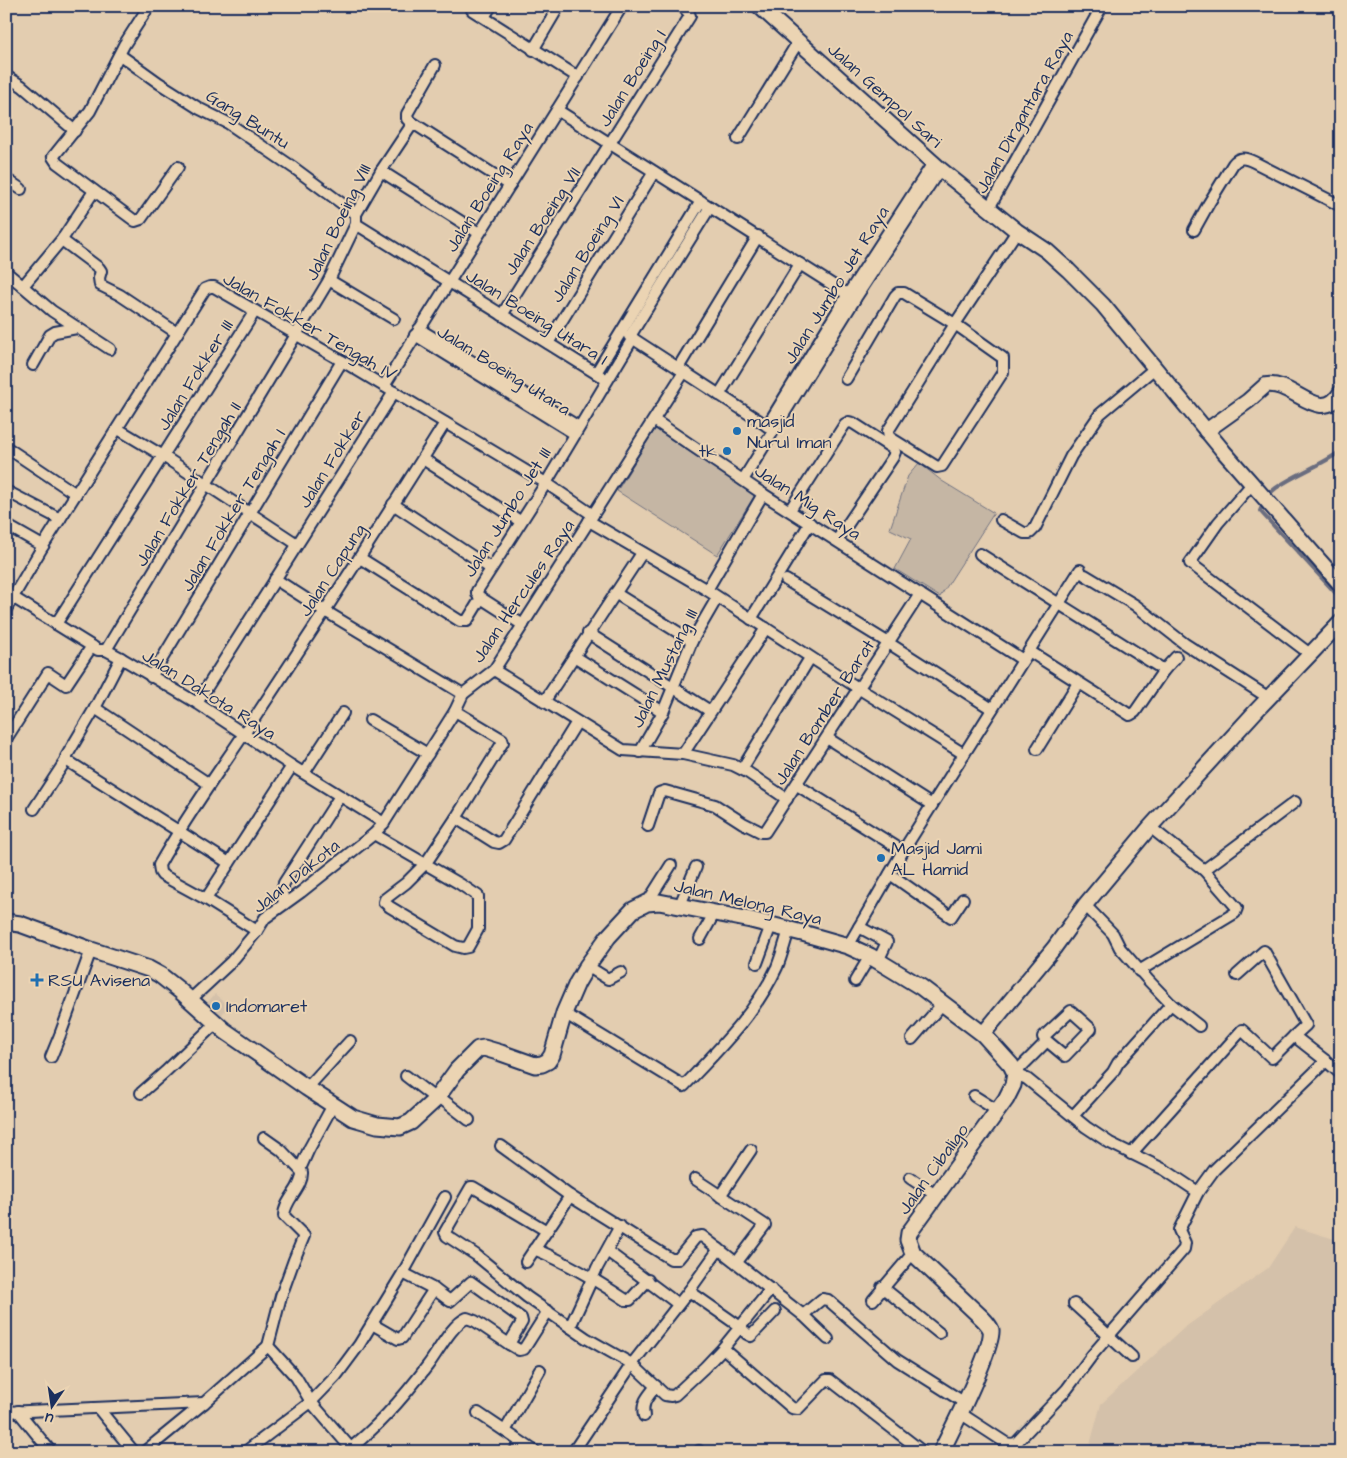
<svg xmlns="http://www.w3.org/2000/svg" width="1347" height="1458" font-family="'Architects Daughter',sans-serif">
<rect width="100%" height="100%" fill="#e3cdb0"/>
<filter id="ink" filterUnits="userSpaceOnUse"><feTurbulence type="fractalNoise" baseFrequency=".02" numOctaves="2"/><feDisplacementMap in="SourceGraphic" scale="10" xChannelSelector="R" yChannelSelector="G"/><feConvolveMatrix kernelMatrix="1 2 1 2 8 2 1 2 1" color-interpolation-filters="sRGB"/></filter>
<g filter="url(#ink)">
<!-- built -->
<g fill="#d4c1aa">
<polygon points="215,994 229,1006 218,1019 204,1006"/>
<polygon points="1295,1227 1341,1241 1341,1452 1088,1452 1101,1404 1184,1328 1268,1268"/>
</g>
<!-- green -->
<g fill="#c5b6a4" stroke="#707281">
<polygon points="655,429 755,495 717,555 617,491"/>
<polygon points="919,463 942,481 994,513 940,597 895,569 911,539 890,529 908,476"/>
</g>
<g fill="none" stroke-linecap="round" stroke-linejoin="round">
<!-- stream -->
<path stroke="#6a6d7f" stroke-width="4" d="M1341,451C1320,466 1296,474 1276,488C1269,493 1263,503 1260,511L1341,599"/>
<!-- minor casing -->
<g stroke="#1b2f5e" stroke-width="14">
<g id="minor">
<polyline points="149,6 124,45 90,111 53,157 57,163 135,221 141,219 178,167"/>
<polyline points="472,10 578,77"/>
<polyline points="484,17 491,6"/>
<polyline points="533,50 559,6"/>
<polyline points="120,55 159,83 200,109 228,123 294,168 356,214"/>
<polyline points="6,76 22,86 75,131"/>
<polyline points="557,110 855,299"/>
<polyline points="413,123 407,119 407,114 435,65"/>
<polyline points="738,139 798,42"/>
<polyline points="381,171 479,233"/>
<polyline points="6,179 21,189"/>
<polyline points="94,191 63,238 63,241 99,268 101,271 99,278 100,285 120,295 177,333"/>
<polyline points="989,208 1102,6"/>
<polyline points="356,224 607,380"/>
<path d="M1194,230L1209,203L1233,164C1239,156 1246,158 1254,162L1341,206"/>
<polyline points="6,272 52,311 110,349"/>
<polyline points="329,280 394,319"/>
<polyline points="23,286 63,238"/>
<polyline points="502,315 690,16 689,13 682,6"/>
<polyline points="419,329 579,427"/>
<polyline points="415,335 575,434"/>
<polyline points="629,336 772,429"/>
<polyline points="630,336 710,207"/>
<polyline points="548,343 654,172"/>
<polyline points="33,365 50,335 55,332 77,328"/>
<polyline points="678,368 758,236"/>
<polyline points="596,373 701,201"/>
<polyline points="846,379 895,296 898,293 904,293 955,324 1003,358 1003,372 942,466 937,467 889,437 888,431 955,324 1017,231"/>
<polyline points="384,386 622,6"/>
<polyline points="719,395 800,264"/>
<polyline points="654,420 763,494 1023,660"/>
<polyline points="767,426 848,294 933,163"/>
<polyline points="118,429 160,454 297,544"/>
<polyline points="6,447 76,494"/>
<polyline points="423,459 520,521"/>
<polyline points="743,480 855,299 940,169"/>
<polyline points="1252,484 1218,523 1190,563 1310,654"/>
<polyline points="6,491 60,519"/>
<polyline points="393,504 490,568"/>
<polyline points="790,510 845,424 849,422 853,423 892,448 895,452 893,457 837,540"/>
<polyline points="1001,520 1024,533 1030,533 1035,528 1071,456 1100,414 1155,368"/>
<polyline points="589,521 707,590 858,688 964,754"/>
<polyline points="6,525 43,546"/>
<polyline points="980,554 1164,670"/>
<polyline points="360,558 460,621 467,621 481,598 477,594 477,591 546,483 633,338"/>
<polyline points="1085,575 1135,605 1185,644 1269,698"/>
<polyline points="275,579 325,611 463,694"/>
<polyline points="786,580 887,642 992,709"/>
<polyline points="707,590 763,494"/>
<polyline points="615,593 692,641"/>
<polyline points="14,598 98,650 106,650 121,658 197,703 292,766 384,823"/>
<polyline points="481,598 523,625"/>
<polyline points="6,609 43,546 205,289 210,287 214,287 342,361 546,483 593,515"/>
<polyline points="751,619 810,523"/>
<polyline points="56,624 255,311"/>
<polyline points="588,633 710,711"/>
<polyline points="106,650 329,280 356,224 356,214 381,171 413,123 510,185"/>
<polyline points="1029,651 1130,715 1135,712 1164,670 1176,657"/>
<polyline points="574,656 663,712"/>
<polyline points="121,658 95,708 66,757 66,760 229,863"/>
<polyline points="494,670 623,750 683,754 733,765 747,772 787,799"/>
<polyline points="151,677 342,361"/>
<polyline points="544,702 642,553"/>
<polyline points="197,703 394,392"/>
<polyline points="95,708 209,784"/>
<polyline points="370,720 428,754"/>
<polyline points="827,738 932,805"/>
<polyline points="6,739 48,673 66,685 92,646"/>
<polyline points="1037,749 1078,683"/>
<polyline points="640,752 663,712 692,641 717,598"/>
<polyline points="683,754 766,628"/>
<polyline points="742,769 810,658"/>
<polyline points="304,773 343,713"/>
<polyline points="797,785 903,851"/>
<polyline points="34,809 66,760"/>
<polyline points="456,818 494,842 499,843 504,840 577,722"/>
<polyline points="648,826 659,793 665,791 715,805 743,823 761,832 765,832 920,594"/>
<polyline points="374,834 379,837 460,884 478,896 478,929 468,947 463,948 455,946 390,907 384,902 385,899 406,883 426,863 456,818 503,742 502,739 455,711"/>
<polyline points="1204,870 1295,802"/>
<polyline points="890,874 951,917 963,899"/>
<polyline points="206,899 292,766"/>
<polyline points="647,903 671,865"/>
<polyline points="284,904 282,891 284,883 340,796"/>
<polyline points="680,905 696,867"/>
<polyline points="1085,905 1113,934 1120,948 1149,981 1171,1004 1199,1026"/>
<polyline points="859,927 887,942 878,961"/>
<path d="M257,931L206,899L162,875L160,872L159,865C188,813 223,766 256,716C320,619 383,522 445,423"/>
<polyline points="700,939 715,912"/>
<polyline points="848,946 903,851 1080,570"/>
<polyline points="757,963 771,925"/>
<polyline points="587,966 608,979 621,972"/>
<polyline points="1139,971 1235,913 1237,908 1204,870 1150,827"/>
<polyline points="1237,975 1264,951 1306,1025 1294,1036"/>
<polyline points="855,981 870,956"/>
<polyline points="190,1000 231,962 257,931 265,918 301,892 374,834 384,823 455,711 463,694 494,670 684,372"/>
<path d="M564,1013L684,1086C718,1050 756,1013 777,967C782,955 785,942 789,930"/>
<polyline points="912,1039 943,1003"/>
<polyline points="51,1057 60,1035 91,950"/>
<polyline points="1326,1061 1341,1074"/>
<polyline points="1015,1073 1047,1041 1065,1056 1091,1029 1071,1011 1043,1037 1047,1041"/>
<polyline points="1015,1074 1027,1079 1086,1127 1110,1143 1165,1170 1198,1192"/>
<polyline points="406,1076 436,1099"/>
<polyline points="307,1088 350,1041"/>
<polyline points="141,1093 165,1072 216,1023"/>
<polyline points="438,1096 469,1120"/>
<polyline points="974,1096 998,1111"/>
<polyline points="1073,1116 1113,1072 1118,1063 1171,1004"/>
<path d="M264,1138L281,1150L302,1172C303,1188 284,1200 284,1216L304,1236L294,1260L281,1296L268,1346L296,1377L311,1402L354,1452"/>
<polyline points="501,1146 570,1196 671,1259 678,1259 696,1237 702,1236 803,1315 828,1339"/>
<polyline points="300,1169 309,1149 333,1105"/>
<polyline points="910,1178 937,1196"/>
<polyline points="695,1179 765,1225 737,1262"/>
<polyline points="720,1196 751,1150"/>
<polyline points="620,1226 597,1268 570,1327 586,1338 632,1364 689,1291 719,1249"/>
<polyline points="547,1231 473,1187 471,1187 445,1232 447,1236 476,1255 527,1297 570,1327"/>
<path d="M534,1249C567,1262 596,1280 626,1300H630L648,1280"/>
<polyline points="607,1251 678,1304"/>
<polyline points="526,1262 570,1196"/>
<polyline points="882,1287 939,1333"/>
<polyline points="689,1291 739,1326 747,1334 751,1336 775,1311"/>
<polyline points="873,1300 913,1253"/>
<polyline points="1074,1304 1132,1357"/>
<polyline points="803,1315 822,1299 828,1300 897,1360 965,1403"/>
<polyline points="372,1324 398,1339 402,1338 434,1289"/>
<polyline points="509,1344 519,1350 524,1349 548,1311"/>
<polyline points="723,1348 792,1408 798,1409 826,1380 830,1380 923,1452"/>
<polyline points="98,1408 134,1452"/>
<polyline points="18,1411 51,1452"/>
<polyline points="6,1412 204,1403"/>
<polyline points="478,1413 536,1452"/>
<polyline points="960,1413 1006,1443 1011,1444 1016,1443 1067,1389 1093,1354 1184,1249 1185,1243 1179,1230 1198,1192 1214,1170 1326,1061 1294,1036 1272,1058 1242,1030 1131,1154"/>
<path d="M644,1416C641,1402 648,1397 656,1386"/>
<polyline points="505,1431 540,1370"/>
<polyline points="699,1451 700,1452"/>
<polyline points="144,1452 204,1403 268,1346"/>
<polyline points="245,1452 311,1402 336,1376 359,1345 403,1273 445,1197"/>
<path d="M346,1452C378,1427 404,1397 428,1365C438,1352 452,1324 467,1318L475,1321L509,1344L522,1322L521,1318L471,1282L450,1301L434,1289L403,1273"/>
<polyline points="514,1452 521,1443"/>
<polyline points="573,1452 632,1364 665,1395 671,1396 675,1395 705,1367 723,1348 771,1289"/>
</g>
</g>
<!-- tertiary casing -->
<g stroke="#1b2f5e" stroke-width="18">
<g id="tertiary">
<polyline points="759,6 940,169 1017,231 1047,251 1068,270 1103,305 1224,452 1341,585"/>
<path d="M1206,431L1248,401L1266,385C1292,380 1321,427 1341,392"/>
<polyline points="983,1034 1054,948 1085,905 1150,827 1256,711 1341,622"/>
</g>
</g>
<!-- secondary casing -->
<g stroke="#1b2f5e" stroke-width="19">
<path id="secondary" d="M6,922L20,924L91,950L149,969L160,975L179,990L225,1031L307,1088L353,1118L377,1125L400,1127L411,1122L436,1099L457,1070L478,1049L484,1048L501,1053L535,1065L542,1064L548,1061L552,1055L564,1013L577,983L587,966L608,937L633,910L647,903L659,902L751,920L806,934L848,946L870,956L921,987L983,1034L1011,1065L1015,1073L1013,1085L1006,1099L909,1233L908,1240L913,1253L982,1318C985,1321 989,1325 991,1330C994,1347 951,1432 941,1452"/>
</g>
<!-- minor -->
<use href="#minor" stroke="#ebd4b3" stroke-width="10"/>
<!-- tertiary -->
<use href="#tertiary" stroke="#ebd4b3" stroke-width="14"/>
<!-- secondary -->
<use href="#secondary" stroke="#ebd4b3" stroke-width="15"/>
</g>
</g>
<!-- markers -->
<g fill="#1f6fb2" stroke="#ebd4b3" stroke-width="2">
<circle cx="737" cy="431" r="5"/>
<circle cx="727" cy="451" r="5"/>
<circle cx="881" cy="858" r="5"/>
<path d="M34.5 972.5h5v5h5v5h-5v5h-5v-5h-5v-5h5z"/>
<circle cx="216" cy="1006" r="5"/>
</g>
<g text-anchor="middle" stroke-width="4" stroke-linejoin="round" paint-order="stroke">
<!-- street labels -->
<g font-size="18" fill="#1b2f5e" stroke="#ebd4b3">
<text transform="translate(632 78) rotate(-58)" y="6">Jalan Boeing I</text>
<text transform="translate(885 95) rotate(42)" y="6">Jalan Gempol Sari</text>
<text transform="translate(1024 112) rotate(-61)" y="6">Jalan Dirgantara Raya</text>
<text transform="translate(248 119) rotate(32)" y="6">Gang Buntu</text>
<text transform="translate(489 187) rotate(-58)" y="6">Jalan Boeing Raya</text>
<text transform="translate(542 221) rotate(-57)" y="6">Jalan Boeing VII</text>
<text transform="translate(338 222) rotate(-64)" y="6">Jalan Boeing VIII</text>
<text transform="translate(587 249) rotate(-58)" y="6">Jalan Boeing VI</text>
<text transform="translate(836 285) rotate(-58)" y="6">Jalan Jumbo Jet Raya</text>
<text transform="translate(537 317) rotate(32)" y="6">Jalan Boeing Utara I</text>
<text transform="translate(310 326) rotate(30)" y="6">Jalan Fokker Tengah IV</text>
<text transform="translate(504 370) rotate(32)" y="6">Jalan Boeing Utara</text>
<text transform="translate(195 375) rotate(-58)" y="6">Jalan Fokker III</text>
<text transform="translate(332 459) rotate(-58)" y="6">Jalan Fokker</text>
<text transform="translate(188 484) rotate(-59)" y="6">Jalan Fokker Tengah II</text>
<text transform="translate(808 502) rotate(33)" y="6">Jalan Mig Raya</text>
<text transform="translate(233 510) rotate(-59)" y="6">Jalan Fokker Tengah I</text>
<text transform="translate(507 512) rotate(-58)" y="6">Jalan Jumbo Jet III</text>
<text transform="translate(332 570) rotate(-57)" y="6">Jalan Capung</text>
<text transform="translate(523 591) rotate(-56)" y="6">Jalan Hercules Raya</text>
<text transform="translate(664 668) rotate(-64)" y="6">Jalan Mustang III</text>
<text transform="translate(209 694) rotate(32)" y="6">Jalan Dakota Raya</text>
<text transform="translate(824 712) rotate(-57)" y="6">Jalan Bomber Barat</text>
<text transform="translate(296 876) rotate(-39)" y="6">Jalan Dakota</text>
<text transform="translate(748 902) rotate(13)" y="6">Jalan Melong Raya</text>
<text transform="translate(933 1169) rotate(-54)" y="6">Jalan Cibaligo</text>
</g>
<!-- poi labels -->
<g font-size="18" fill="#1b2f5e" stroke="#ebd4b3" text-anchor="start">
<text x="747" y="427">masjid<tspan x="747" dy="21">Nurul Iman</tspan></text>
<text x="717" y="457" text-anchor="end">tk</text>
<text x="891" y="854">Masjid Jami<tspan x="891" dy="21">AL Hamid</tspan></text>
<text x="48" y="986">RSU Avisena</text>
<text x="226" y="1012">Indomaret</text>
</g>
</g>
<!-- margin -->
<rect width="1347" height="1458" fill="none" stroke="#ebd4b3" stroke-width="25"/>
<rect x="12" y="12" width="1322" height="1433" fill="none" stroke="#1b2f5e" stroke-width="2" filter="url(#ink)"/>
<!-- north arrow -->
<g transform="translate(52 1406) rotate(193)" stroke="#ebd4b3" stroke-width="4" paint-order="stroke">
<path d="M0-4L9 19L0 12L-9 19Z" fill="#1b2f5e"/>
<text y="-8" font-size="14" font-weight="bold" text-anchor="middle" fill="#1b2f5e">U</text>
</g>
</svg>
